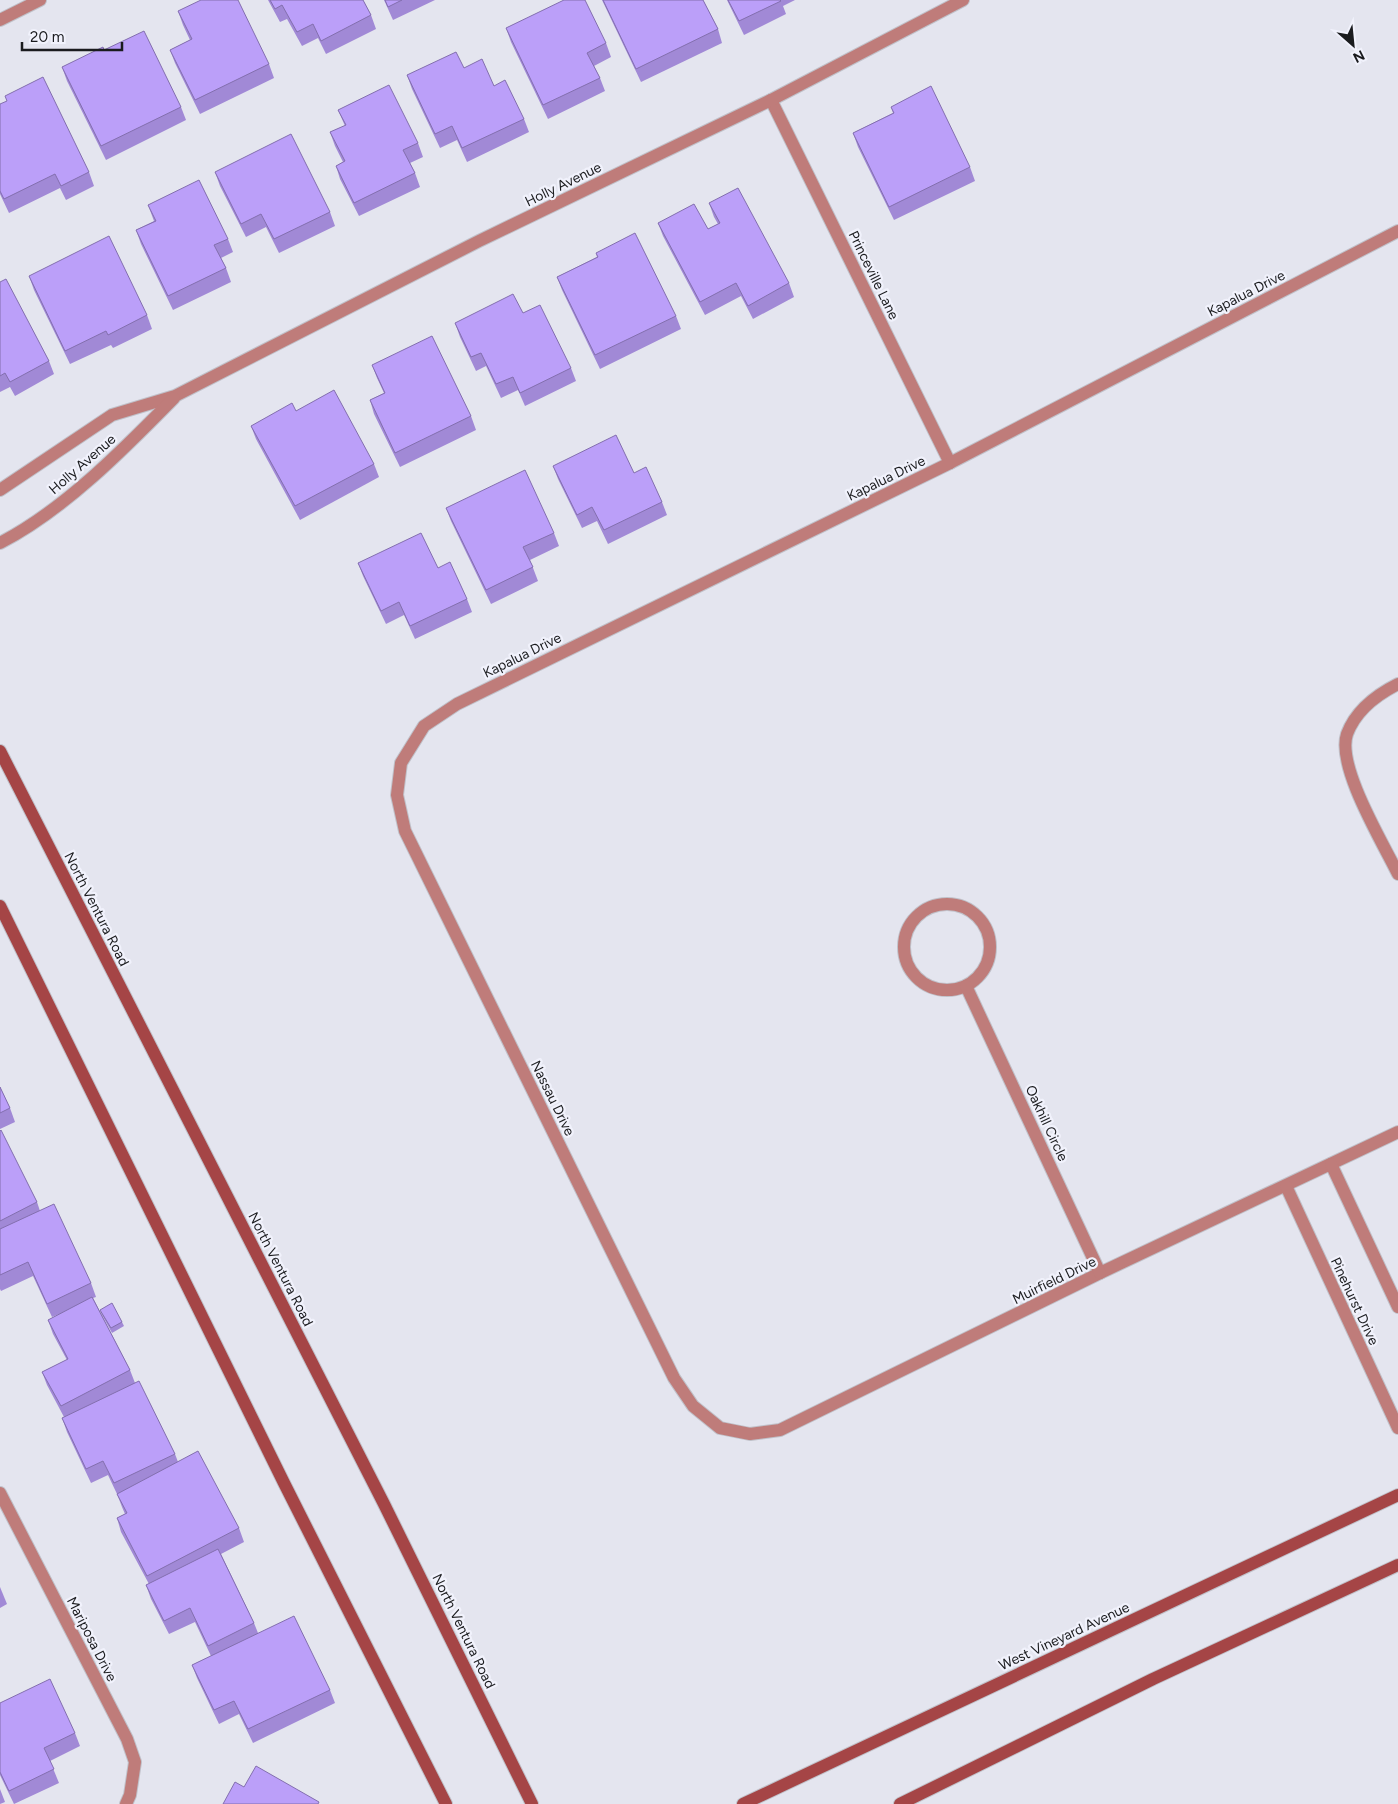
<svg xmlns="http://www.w3.org/2000/svg" width="1398" height="1804" font-family="Figtree,sans-serif">
<rect width="100%" height="100%" fill="#e4e5ef"/>
<g fill="none" stroke-linecap="round" stroke-linejoin="round">
<!-- minor casing -->
<g stroke="#c0c1c9" stroke-width="14">
<g id="minor">
<polyline points="0,20 40,0"/>
<polyline points="771,100 950,463"/>
<polyline points="1398,231 950,463 457,704 424,726 401,763 397,795 405,831 674,1378 693,1406 720,1428 750,1434 780,1430 1100,1273 1398,1132"/>
<polyline points="0,490 112,415 175,396 479,241 771,100 963,0"/>
<path d="M0,543C64,510 124,449 174,398"/>
<path d="M1398,684C1376,695 1356,710 1347,734C1336,766 1383,843 1398,874"/>
<circle cx="947" cy="947" r="43"/>
<polyline points="966,986 1100,1273"/>
<polyline points="1331,1164 1398,1307"/>
<polyline points="1286,1186 1398,1428"/>
<polyline points="0,1493 127,1739 135,1762 130,1795 126,1804"/>
</g>
</g>
<!-- secondary casing -->
<g stroke="#c0c1c9" stroke-width="14">
<g id="secondary">
<polyline points="0,751 384,1504 532,1804"/>
<polyline points="0,906 284,1483 446,1804"/>
<polyline points="743,1804 1398,1495"/>
<polyline points="900,1804 1153,1679 1398,1565"/>
</g>
</g>
<!-- minor -->
<use href="#minor" stroke="#bf7c7a" stroke-width="12"/>
<!-- secondary -->
<use href="#secondary" stroke="#a54546" stroke-width="12"/>
</g>
<!-- wall -->
<g fill="#a189d6">
<polygon points="268,0 363,0 371,15 376,29 326,54 318,38 302,46 287,19 280,22"/>
<polygon points="384,0 435,0 393,20"/>
<polygon points="602,0 703,0 718,29 722,43 641,82"/>
<polygon points="727,0 795,0 783,6 786,14 744,35"/>
<polygon points="178,11 269,64 274,78 200,114 175,63 170,50 190,40 183,25"/>
<polygon points="506,28 606,43 611,57 594,66 600,78 605,91 548,119 511,42"/>
<polygon points="104,50 181,107 186,120 106,160 67,81 62,67"/>
<polygon points="464,68 494,86 524,119 529,132 467,162 457,140 440,148 412,89 407,75"/>
<polygon points="0,104 89,172 94,186 66,200 60,188 9,213 0,194"/>
<polygon points="891,107 970,167 975,181 894,220 858,147 853,133 893,113"/>
<polygon points="338,110 418,143 423,157 410,163 415,173 420,187 359,216 340,179 336,166 343,162 335,146 330,132 345,126"/>
<polygon points="215,172 330,212 335,226 279,253 266,227 246,237 220,186"/>
<polygon points="709,203 789,283 794,297 753,319 741,296 705,315 663,236 658,223 708,229 718,224 714,217"/>
<polygon points="148,205 228,239 233,252 221,258 226,268 231,282 173,310 141,244 136,230 154,221"/>
<polygon points="596,253 676,316 681,329 600,369 562,290 557,277 597,257"/>
<polygon points="29,276 147,315 152,329 113,348 111,345 70,364 34,290"/>
<polygon points="0,282 49,361 54,374 15,396 10,387 0,392"/>
<polygon points="523,313 571,368 576,381 525,406 518,390 501,398 486,366 476,371 460,337 455,323"/>
<polygon points="372,365 471,416 476,430 400,467 374,414 370,400 384,393 377,378"/>
<polygon points="296,411 374,464 379,477 300,520 256,439 251,426"/>
<polygon points="553,466 634,473 662,502 667,515 608,544 597,521 582,528 558,479"/>
<polygon points="446,508 554,533 559,546 530,560 538,581 491,604 451,521"/>
<polygon points="358,563 438,568 467,599 472,612 415,639 404,615 386,624 363,576"/>
<polygon points="0,1087 10,1108 15,1122 0,1129"/>
<polygon points="0,1131 37,1202 40,1211 91,1283 96,1297 93,1298 130,1370 135,1383 175,1454 178,1462 239,1528 244,1542 221,1554 254,1623 258,1633 330,1690 335,1703 253,1743 239,1714 219,1724 197,1678 192,1665 211,1656 195,1622 169,1634 151,1599 146,1585 149,1584 121,1532 117,1518 125,1514 122,1507 117,1494 108,1475 91,1483 67,1432 62,1418 64,1417 47,1385 42,1372 67,1360 53,1334 48,1320 62,1313 52,1317 33,1276 1,1291 0,1289"/>
<polygon points="100,1310 122,1322 124,1326 112,1333 102,1315"/>
<polygon points="0,1587 7,1604 0,1608"/>
<polygon points="0,1703 75,1733 80,1746 50,1761 59,1783 14,1804 0,1775"/>
<polygon points="0,1789 5,1802 0,1804"/>
</g>
<!-- building -->
<g fill="#bb9ff9" stroke="#836fae">
<polygon points="201,0 238,0 269,64 195,100 170,50 192,39 178,11"/>
<polygon points="270,0 363,0 371,15 321,41 313,24 297,32 282,5 275,9"/>
<polygon points="385,0 402,0 388,7"/>
<polygon points="564,0 585,0 606,43 587,53 600,78 543,105 506,28"/>
<polygon points="603,0 703,0 718,29 636,69"/>
<polygon points="728,0 780,0 781,1 739,21"/>
<polygon points="144,31 181,107 101,146 62,67 103,47 104,50"/>
<polygon points="456,52 464,68 482,59 494,86 505,80 524,119 462,148 452,126 435,134 407,75"/>
<polygon points="43,77 89,172 61,186 55,174 4,199 0,191 0,104 7,101 5,96"/>
<polygon points="389,85 418,143 403,150 415,173 354,203 336,166 345,161 330,132 346,125 338,110"/>
<polygon points="931,86 970,167 889,207 853,133 894,113 891,107"/>
<polygon points="291,134 330,212 274,239 261,214 241,224 215,172"/>
<polygon points="199,180 228,239 214,245 226,268 168,296 136,230 156,221 148,205"/>
<polygon points="738,188 789,283 748,306 736,283 700,302 658,223 694,204 708,229 720,223 709,203"/>
<polygon points="635,233 676,316 595,355 557,277 598,257 596,253"/>
<polygon points="109,236 147,315 108,335 106,331 65,351 29,276"/>
<polygon points="6,279 49,361 10,382 5,373 0,376 0,282"/>
<polygon points="513,294 523,313 540,305 571,368 520,393 513,377 496,384 481,353 471,357 455,323"/>
<polygon points="432,336 471,416 395,453 370,400 385,393 372,365"/>
<polygon points="334,390 374,464 295,506 251,426 292,403 296,411"/>
<polygon points="616,435 634,473 646,467 662,502 604,530 592,507 577,515 553,466"/>
<polygon points="525,470 554,533 523,547 533,567 486,590 446,508"/>
<polygon points="421,533 438,568 450,562 467,599 410,626 399,602 381,611 358,563"/>
<polygon points="0,1087 10,1108 0,1113"/>
<polygon points="1,1130 37,1202 0,1221 0,1131"/>
<polygon points="54,1204 91,1283 47,1304 28,1262 0,1275 0,1229"/>
<polygon points="92,1297 130,1370 61,1406 42,1372 68,1359 48,1320"/>
<polygon points="112,1303 122,1322 111,1328 100,1310"/>
<polygon points="139,1381 175,1454 114,1483 103,1461 86,1469 62,1418"/>
<polygon points="198,1451 239,1528 147,1576 117,1518 127,1513 117,1494"/>
<polygon points="218,1549 254,1623 208,1646 190,1608 164,1621 146,1585"/>
<polygon points="294,1616 330,1690 248,1729 234,1701 214,1710 192,1665"/>
<polygon points="50,1679 75,1733 44,1748 54,1769 9,1791 0,1772 0,1703"/>
<polygon points="256,1766 319,1802 318,1804 223,1804 235,1782 244,1787"/>
</g>
<g text-anchor="middle" stroke-width="4.5" stroke-linejoin="round" paint-order="stroke">
<!-- street labels -->
<g font-size="14" fill="#1a1b1e" stroke="#f1f2fc">
<text transform="translate(563 184) rotate(-26)" y="5">Holly Avenue</text>
<text transform="translate(874 275) rotate(64)" y="5">Princeville Lane</text>
<text transform="translate(1246 293) rotate(-27)" y="5">Kapalua Drive</text>
<text transform="translate(82 464) rotate(-41)" y="5">Holly Avenue</text>
<text transform="translate(886 478) rotate(-26)" y="5">Kapalua Drive</text>
<text transform="translate(522 655) rotate(-26)" y="5">Kapalua Drive</text>
<text transform="translate(97 909) rotate(63)" y="5">North Ventura Road</text>
<text transform="translate(553 1098) rotate(64)" y="5">Nassau Drive</text>
<text transform="translate(1047 1123) rotate(65)" y="5">Oakhill Circle</text>
<text transform="translate(281 1269) rotate(63)" y="5">North Ventura Road</text>
<text transform="translate(1054 1280) rotate(-26)" y="5">Muirfield Drive</text>
<text transform="translate(1355 1301) rotate(65)" y="5">Pinehurst Drive</text>
<text transform="translate(464 1631) rotate(64)" y="5">North Ventura Road</text>
<text transform="translate(1064 1636) rotate(-25)" y="5">West Vineyard Avenue</text>
<text transform="translate(92 1639) rotate(63)" y="5">Mariposa Drive</text>
</g>
</g>
<!-- north arrow -->
<g transform="translate(1353 45) rotate(153)" stroke="#f1f2fc" stroke-width="4" paint-order="stroke">
<path d="M0-4L9 19L0 12L-9 19Z" fill="#1a1b1e"/>
<text y="-8" font-size="14" font-weight="bold" text-anchor="middle" fill="#1a1b1e">N</text>
</g>
<!-- scale -->
<path d="M22 42v8h100v-8" fill="none" stroke="#1a1b1e" stroke-width="2.5"/>
<text x="30" y="42" font-size="15" fill="#1a1b1e" stroke="#f1f2fc" stroke-width="4" paint-order="stroke">20 m</text>
</svg>
